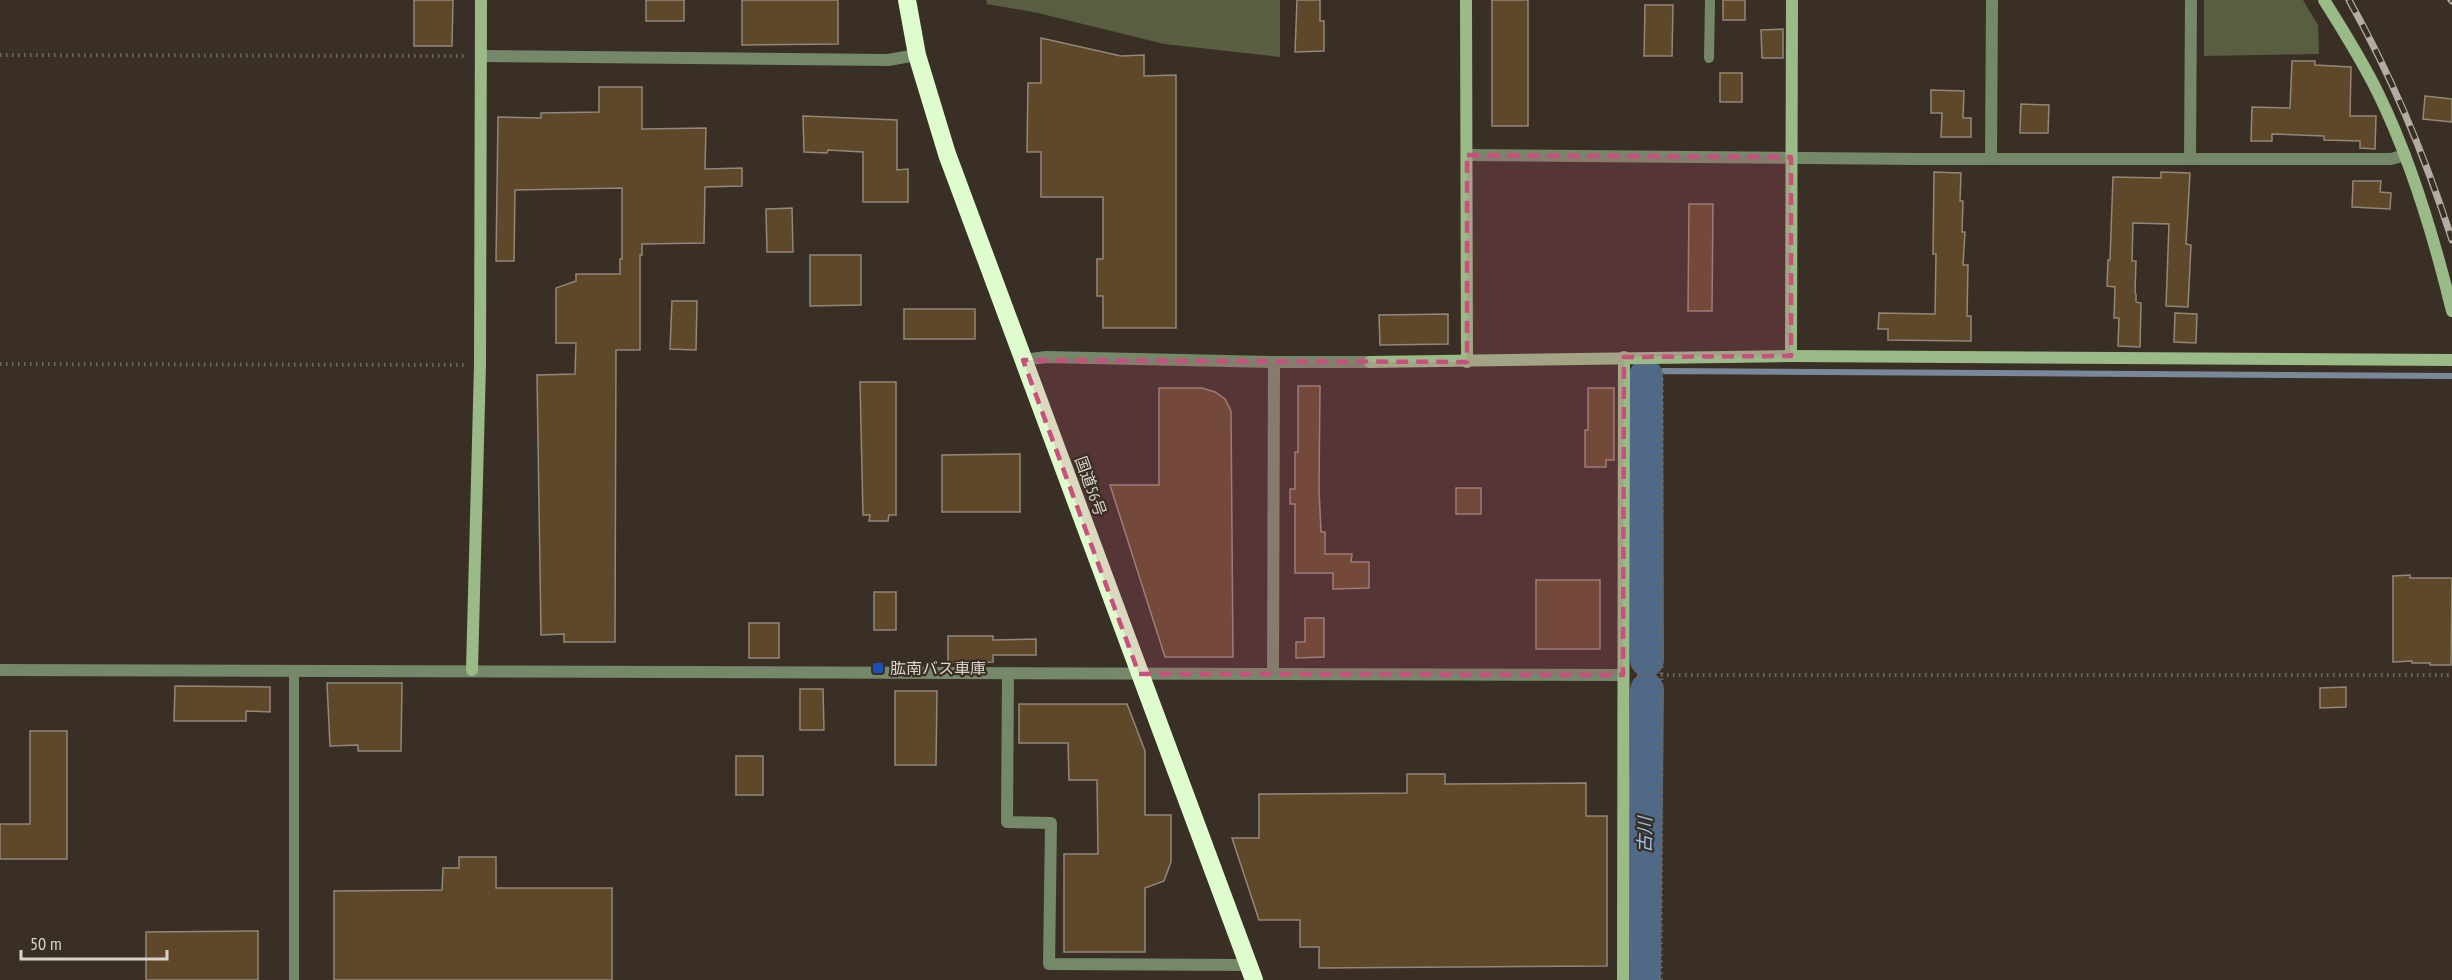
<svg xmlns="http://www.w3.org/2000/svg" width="2452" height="980" font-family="'PT Sans Narrow','Noto Sans JP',sans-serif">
<rect width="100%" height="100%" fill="#392f24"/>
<!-- green -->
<g fill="#585e3f">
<polygon points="986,0 1280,0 1280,57 1164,44 1038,13 987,4"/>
<polygon points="2204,0 2303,0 2318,25 2319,54 2204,56"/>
</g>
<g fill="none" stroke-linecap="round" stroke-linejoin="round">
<!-- stream -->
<polyline stroke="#79899b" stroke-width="6" points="1646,376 1664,371 2452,376"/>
<!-- river -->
<g stroke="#506986" stroke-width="34">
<polyline points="1646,376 1647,660"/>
<polyline points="1644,980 1647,690"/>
</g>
</g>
<!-- building -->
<g fill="#5f4829" stroke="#928779" stroke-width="1.5">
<polygon points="414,0 453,0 452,46 414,46"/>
<rect x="646" y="0" width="38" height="21"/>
<polygon points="742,0 838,0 838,44 742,45"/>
<polygon points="1297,0 1320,0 1320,21 1324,21 1324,51 1295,52"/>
<rect x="1492" y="0" width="36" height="126"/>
<rect x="1723" y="0" width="22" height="20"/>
<polygon points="1645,5 1673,5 1672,56 1644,56"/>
<polygon points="1783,29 1783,58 1762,58 1761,30"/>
<polygon points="1041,38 1121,56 1144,55 1144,76 1176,75 1176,328 1103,328 1103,296 1097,296 1097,259 1103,259 1103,197 1041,197 1041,152 1027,152 1028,83 1041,83"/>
<polygon points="2292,61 2315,61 2315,65 2351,67 2350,116 2376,116 2375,149 2360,148 2360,141 2324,140 2324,136 2272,134 2272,141 2251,141 2252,107 2290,108"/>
<rect x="1720" y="73" width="22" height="29"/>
<polygon points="599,87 642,87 642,129 706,128 705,169 742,168 742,186 705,187 704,243 642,244 642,255 640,255 640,350 616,350 615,642 564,642 564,634 541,635 537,375 575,374 576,343 556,343 556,288 576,281 576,274 620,274 620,259 622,259 622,188 515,190 514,261 496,261 498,117 541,118 541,113 599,112"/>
<polygon points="1931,90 1964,91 1963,118 1971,118 1971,137 1941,137 1942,113 1931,113"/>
<polygon points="2425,96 2452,99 2452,122 2423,119"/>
<polygon points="2021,104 2049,105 2048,133 2020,133"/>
<polygon points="803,116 897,120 897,170 908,169 908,202 863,202 863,152 828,150 827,153 804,152"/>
<polygon points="1934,172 1961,173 1960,201 1963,201 1962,232 1965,232 1963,265 1968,265 1967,316 1971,316 1971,341 1888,340 1888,329 1878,329 1879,313 1935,314 1936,254 1933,254"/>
<polygon points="2161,172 2190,173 2186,244 2191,245 2188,307 2166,306 2169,224 2133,223 2132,261 2136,261 2135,293 2136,294 2136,302 2141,303 2140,347 2118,346 2119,318 2114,318 2115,287 2107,286 2108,260 2110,260 2113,177 2161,178"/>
<polygon points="2353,181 2381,181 2380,192 2391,193 2390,209 2352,207"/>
<polygon points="1689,204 1713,204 1712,311 1688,311"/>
<polygon points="792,208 793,252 767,252 766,209"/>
<polygon points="810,255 861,255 861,305 810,306"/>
<polygon points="672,301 697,301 696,350 670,349"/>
<rect x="904" y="309" width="71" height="30"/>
<polygon points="2175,313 2197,314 2196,343 2174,342"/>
<polygon points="1448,314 1448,344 1380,345 1379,315"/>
<polygon points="860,382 896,382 896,515 889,515 888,521 869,521 870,515 863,515"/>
<polygon points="1298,386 1320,386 1319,489 1321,532 1325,532 1325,554 1352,554 1351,562 1369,562 1369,588 1333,589 1333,573 1295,573 1295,504 1290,504 1290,489 1295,489 1295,452 1298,452"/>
<polygon points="1159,388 1202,388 1215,392 1225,399 1231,411 1233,657 1165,657 1110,485 1159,485"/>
<polygon points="1588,388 1614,388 1614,460 1606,460 1606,467 1585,467 1585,430 1588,430"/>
<polygon points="1020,454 1020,512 942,512 942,455"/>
<rect x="1456" y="488" width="25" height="26"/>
<polygon points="2410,575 2410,578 2452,578 2451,665 2430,665 2430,663 2412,663 2412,661 2393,662 2393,576"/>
<rect x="1536" y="580" width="64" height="69"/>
<rect x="874" y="592" width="22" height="38"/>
<polygon points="1305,618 1324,618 1324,657 1296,658 1296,642 1305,642"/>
<rect x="749" y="623" width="30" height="35"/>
<polygon points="948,636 993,636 993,640 1036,639 1036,655 993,655 993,662 948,663"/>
<polygon points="327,683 402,683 401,751 358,751 358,745 330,746"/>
<polygon points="175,686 270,687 270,712 246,711 246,721 174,721"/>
<polygon points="2346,687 2346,707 2320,708 2320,688"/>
<polygon points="800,689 823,689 824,730 800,730"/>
<polygon points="895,691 937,691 936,765 895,765"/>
<polygon points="1019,704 1127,704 1145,751 1145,815 1171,815 1171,862 1164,881 1145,888 1145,952 1064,952 1064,854 1098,854 1097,780 1069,780 1068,743 1019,743"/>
<polygon points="30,731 67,731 67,859 0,859 0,824 30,824"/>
<rect x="736" y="756" width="27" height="39"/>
<polygon points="1407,774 1445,774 1445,784 1586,783 1586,816 1607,816 1607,966 1319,968 1319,947 1300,947 1300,920 1259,920 1232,838 1259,838 1259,794 1407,793"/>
<polygon points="459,857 496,857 496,888 612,888 612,980 334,980 334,891 442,890 443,868 459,868"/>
<polygon points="258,931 258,980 146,980 146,932"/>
</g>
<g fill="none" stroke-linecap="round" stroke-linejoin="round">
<!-- path -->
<g stroke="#6f665d" stroke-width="4" stroke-dasharray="1.5 4.5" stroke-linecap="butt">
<polyline points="0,55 468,56"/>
<polyline points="0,364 467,365"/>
<polyline points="1637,675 2452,675"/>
<polyline points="1661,980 1662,372"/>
</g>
<!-- lane -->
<g stroke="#758869" stroke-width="10">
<polyline points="1709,58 1710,0"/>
<polyline points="294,980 294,672"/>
</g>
<!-- street -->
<g stroke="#758869" stroke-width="12">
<polyline points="481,56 888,60 917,55"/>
<polyline points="1467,155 1918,159 2391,159 2405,155"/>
<polyline points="1991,158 1992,0"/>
<polyline points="2190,159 2191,0"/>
<polyline points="1023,360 1046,357 1274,362"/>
<polyline points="0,670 1623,675"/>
<polyline points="1008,673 1007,822 1051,823 1049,964 1248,965"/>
<polyline points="1273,674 1274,362 1370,362"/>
</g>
<!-- secondary -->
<g stroke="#9aba87" stroke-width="12">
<polyline points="1466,0 1467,362"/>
<path d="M2324,0C2343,30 2363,62 2379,95C2412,163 2434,237 2452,311"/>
<polyline points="1791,356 1792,0"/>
<polyline points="1370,362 1791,356 2452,360"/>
<polyline points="472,670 480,365 481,0"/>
<polyline points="1623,980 1624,357"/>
</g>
<!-- highway -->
<polyline stroke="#defccd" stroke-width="18" points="907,0 917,55 947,154 1254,980"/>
<!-- rail casing -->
<g stroke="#b3aca4" stroke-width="7">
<g id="rail">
<path d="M2349,0C2392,77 2425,156 2452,240"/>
<polyline points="2451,0 2452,1"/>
</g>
</g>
<!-- rail -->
<use href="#rail" stroke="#392f24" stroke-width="4.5" stroke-dasharray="14" stroke-linecap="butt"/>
</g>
<!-- marked area -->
<path fill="#c9507d" fill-opacity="0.2" stroke="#c9507d" stroke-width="4.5" stroke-dasharray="12 8" stroke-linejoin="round" d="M1467,155L1791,157V356L1624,357L1623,675L1139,674L1023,360L1467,362Z"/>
<!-- markers -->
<rect fill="#1a4fb4" stroke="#392f24" stroke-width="2" x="872" y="662" width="12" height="12" rx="3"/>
<g text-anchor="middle" stroke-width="4.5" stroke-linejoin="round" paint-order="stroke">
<!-- street labels -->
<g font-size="16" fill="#d9d3cc" stroke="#392f24">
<text transform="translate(1091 486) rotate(70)" y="6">国道56号</text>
</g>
<!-- poi labels -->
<g font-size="16" fill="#d9d3cc" stroke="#392f24" text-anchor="start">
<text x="890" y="674">肱南バス車庫</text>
</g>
<!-- water labels -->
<g font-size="18" font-style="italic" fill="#99c4f6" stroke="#392f24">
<text transform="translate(1645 835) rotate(-89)" y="6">古川</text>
</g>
</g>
<!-- scale -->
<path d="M21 950v9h146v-9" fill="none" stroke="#d9d3cc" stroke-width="3"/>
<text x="30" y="950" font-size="18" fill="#d9d3cc" stroke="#392f24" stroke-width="4.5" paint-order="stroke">50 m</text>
</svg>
